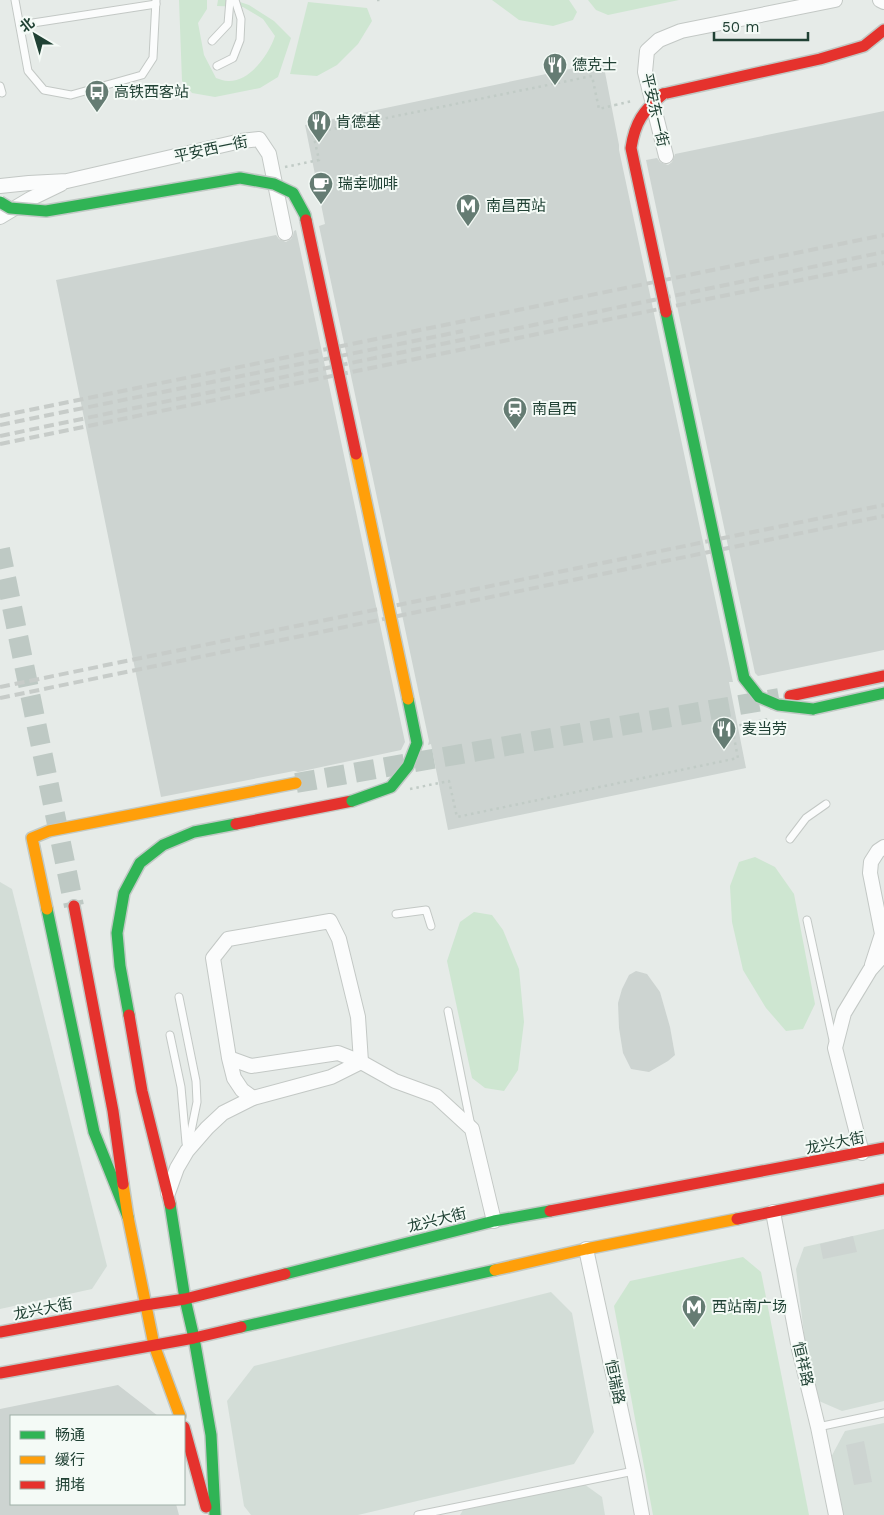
<svg xmlns="http://www.w3.org/2000/svg" width="884" height="1515" font-family="'Work Sans','Noto Sans SC',sans-serif">
	<style>
		.built { fill: #d3ddd7 }
		.green { fill: #cee6d1 }
		.building { fill: #cdd4d1 }
		.lines { fill: none; stroke-linecap: round; stroke-linejoin: round }
		.secondary-tunnel { stroke: #bec9c4; stroke-width: 20; stroke-dasharray: 20 10; stroke-linecap: butt }
		.lane-casing { stroke: #c3c8c5; stroke-width: 9 }
		.street-casing { stroke: #c3c8c5; stroke-width: 16 }
		.fast-casing { stroke: #c1c9c5; stroke-width: 14 }
		.slow-casing { stroke: #c1c9c5; stroke-width: 14 }
		.jam-casing { stroke: #c1c9c5; stroke-width: 14 }
		.path { stroke: #c1cbc6; stroke-width: 2.5; stroke-dasharray: 2.5 4; stroke-linecap: butt }
		.lane { stroke: #fbfcfc; stroke-width: 7 }
		.street { stroke: #fbfcfc; stroke-width: 14 }
		.fast { stroke: #30b455; stroke-width: 11 }
		.slow { stroke: #ff9f0a; stroke-width: 11 }
		.jam { stroke: #e5322d; stroke-width: 11 }
		.rail { stroke: #c7ccc9; stroke-width: 4; stroke-dasharray: 10 5; stroke-linecap: butt }
		.fast-bridge-casing { stroke: #c1c9c5; stroke-width: 14; stroke-linecap: butt }
		.slow-bridge-casing { stroke: #c1c9c5; stroke-width: 14; stroke-linecap: butt }
		.jam-bridge-casing { stroke: #c1c9c5; stroke-width: 14; stroke-linecap: butt }
		.path-bridge { stroke: #c1cbc6; stroke-width: 2.5; stroke-dasharray: 2.5 4; stroke-linecap: butt }
		.fast-bridge { stroke: #30b455; stroke-width: 11 }
		.slow-bridge { stroke: #ff9f0a; stroke-width: 11 }
		.jam-bridge { stroke: #e5322d; stroke-width: 11 }
		.labels { text-anchor: middle; stroke-width: 4; stroke-linejoin: round; paint-order: stroke }
		.poi-label { font-size: 15px; fill: #204134; stroke: #f4faf6; text-anchor: start }
		.street-label { font-size: 15px; fill: #204134; stroke: #f4faf6 }
	</style>
	<rect width="100%" height="100%" fill="#e6ebe8"/>
	<g class="built">
		<path d="M0 882 12 889 107 1266 92 1289 0 1309Z"/>
		<path d="M884 1229V1401L842 1411 812 1398 796 1269 804 1247Z"/>
		<path d="M551 1292 572 1313 594 1432 574 1464 358 1515H251L244 1506 227 1401 254 1366Z"/>
		<path d="M884 1423V1515H840L829 1461 845 1431Z"/>
		<path d="M584 1484 602 1497 605 1515H460L463 1510Z"/>
	</g>
	<g class="green">
		<path d="M179 0H207V9L198 23 204 55 216 78C220 79 224 81 228 81 250 82 269 54 275 36L263 19 243 7 217 6 218 0H234L249 5 274 21 291 38 278 77 260 88 215 97 192 93 182 81Z"/>
		<path d="M492 0H569L577 12 573 20 553 26 519 20Z"/>
		<path d="M588 0H679L608 15 596 10Z"/>
		<path d="M308 2 367 8 372 21 358 44 337 65 317 76 290 74Z"/>
		<path d="M755 857 775 867 794 894 815 1004 803 1029 786 1031 766 1008 743 970 732 922 730 886 739 862Z"/>
		<path d="M474 912 492 915 503 930 519 969 524 1022 518 1070 504 1091 485 1088 472 1078 447 961 460 922Z"/>
		<path d="M743 1257 761 1272 809 1515H653L614 1306 630 1281Z"/>
	</g>
	<g class="building">
		<path d="M603 62 619 145V150L733 682H729L746 768 448 830 431 744 428 745 429 741 319 226 325 224 305 125Z"/>
		<path d="M884 111V650L758 676 755 673 646 160 657 158 660 162 668 165 672 162 675 154Z"/>
		<path d="M296 230 405 742 401 750 298 772 294 771 161 797 56 280 276 235 279 239 286 242 291 239 293 235 294 231Z"/>
		<path d="M636 971 647 974 660 992 670 1027 675 1055 668 1061 649 1072 631 1069 623 1053 619 1028 618 1003 622 989 629 975Z"/>
		<path d="M853 1236 857 1252 823 1259 820 1244Z"/>
		<path d="M118 1385 158 1416H11V1504H176L179 1515H0V1409Z"/>
		<path d="M864 1441 872 1482 854 1485 846 1445Z"/>
	</g>
	<g class="lines">
		<g class="secondary-tunnel">
			<path d="M0 549 74 906"/>
			<path d="M296 783 779 698"/>
		</g>
		<defs>
			<g id="lane">
				<path d="M15 0 28 71 44 90 71 95 142 75 153 58 156 0"/>
				<path d="M20 25 156 4"/>
				<path d="M212 41 228 24 230 0"/>
				<path d="M217 66 233 58 240 40 241 19 235 0"/>
				<path d="M0 86 2 93"/>
				<path d="M790 839 806 818 826 804"/>
				<path d="M396 914 426 910 431 926"/>
				<path d="M807 920 833 1040"/>
				<path d="M179 997 196 1081 197 1102 188 1146"/>
				<path d="M448 1011 471 1126"/>
				<path d="M170 1035 181 1087 186 1143"/>
				<path d="M818 1427 884 1413"/>
				<path d="M418 1515 634 1471"/>
			</g>
			<g id="street">
				<path d="M880 0 884 2"/>
				<path d="M666 156 645 72 647 51 659 40 681 31 835 0"/>
				<path d="M0 186 29 183 67 181 241 141 259 139 269 154 285 233"/>
				<path d="M0 217 30 199 61 184"/>
				<path d="M872 965 882 934 870 873 871 862 878 851 884 847"/>
				<path d="M229 1058 251 1066 338 1053 361 1062 358 1017 339 939 330 921 228 939 213 958 229 1058 234 1078 242 1090 253 1098"/>
				<path d="M862 1153 835 1048 844 1013 870 970 884 954"/>
				<path d="M168 1193 177 1168 187 1151 207 1128 223 1113 253 1098 331 1077 361 1062 395 1081 436 1096 472 1129 494 1221"/>
				<path d="M773 1212 799 1349 818 1427 836 1515"/>
				<path d="M586 1249 634 1471 642 1515"/>
			</g>
			<g id="fast">
				<path d="M813 709 884 693"/>
				<path d="M47 909 94 1132 128 1217"/>
				<path d="M129 1015 120 966 117 933 124 893 140 863 163 845 194 832 236 824"/>
				<path d="M170 1204 185 1299 194 1338 211 1435 215 1515"/>
				<path d="M285 1274 494 1221 550 1211"/>
				<path d="M241 1327 495 1270"/>
			</g>
			<g id="slow">
				<path d="M47 909 32 838 49 831 296 783"/>
				<path d="M123 1184 128 1217 154 1345 180 1416"/>
				<path d="M495 1270 586 1249 737 1219"/>
			</g>
			<g id="jam">
				<path d="M663 94 820 59 864 46 884 30"/>
				<path d="M790 696 884 676"/>
				<path d="M236 824 352 801"/>
				<path d="M74 906 113 1111 123 1184"/>
				<path d="M129 1015 142 1091 170 1204"/>
				<path d="M550 1211 884 1148"/>
				<path d="M737 1219 884 1189"/>
				<path d="M0 1332 145 1305 185 1299 285 1274"/>
				<path d="M0 1373 194 1338 241 1327"/>
				<path d="M184 1427 206 1507"/>
			</g>
		</defs>
		<use href="#lane" class="lane-casing"/>
		<use href="#street" class="street-casing"/>
		<use href="#fast" class="fast-casing"/>
		<use href="#slow" class="slow-casing"/>
		<use href="#jam" class="jam-casing"/>
		<g class="path">
			<path d="M377 0H380"/>
			<path d="M285 167 319 160 313 133 592 76 599 109 615 105"/>
			<path d="M410 789 449 781 457 817 738 758 732 727 768 719"/>
		</g>
		<use href="#lane" class="lane"/>
		<use href="#street" class="street"/>
		<use href="#fast" class="fast"/>
		<use href="#slow" class="slow"/>
		<use href="#jam" class="jam"/>
		<g class="rail">
			<path d="M0 416 884 235"/>
			<path d="M0 425 463 331"/>
			<path d="M0 436 884 252"/>
			<path d="M0 444 884 263"/>
			<path d="M0 687 884 505"/>
			<path d="M0 698 884 516"/>
		</g>
		<defs>
			<g id="fast-bridge">
				<path d="M0 202 10 208 46 211 240 178 274 184 293 193 305 215 306 220"/>
				<path d="M666 312 744 678 759 697 778 705 813 709"/>
				<path d="M352 801 391 787 408 766 417 743 408 699"/>
			</g>
			<path id="slow-bridge" d="M356 454 408 699"/>
			<g id="jam-bridge">
				<path d="M663 94C643 111 635 122 631 148L666 312"/>
				<path d="M306 220 356 454"/>
			</g>
		</defs>
		<use href="#fast-bridge" class="fast-bridge-casing"/>
		<use href="#slow-bridge" class="slow-bridge-casing"/>
		<use href="#jam-bridge" class="jam-bridge-casing"/>
		<path class="path-bridge" d="M615 105 632 101"/>
		<use href="#fast-bridge" class="fast-bridge"/>
		<use href="#slow-bridge" class="slow-bridge"/>
		<use href="#jam-bridge" class="jam-bridge"/>
	</g>
	<defs>
		<symbol id="restaurant-pin" viewBox="-11 -11 22 30"><path d="M0 17L-7.5 6A9.5 9.5 0 1 1 7.5 6Z" fill="#657c73" stroke="#f4faf6"/><path d="M-5-6h1v4h1v-4h1v4h1v-4h1v5L-1.5 .5V6h-2V.5L-5-1ZM5-6V6H3V1.5H1.5Q1.5-4 5-6Z" fill="#fff"/></symbol>
		<symbol id="bus-pin" viewBox="-11 -11 22 30"><path d="M0 17L-7.5 6A9.5 9.5 0 1 1 7.5 6Z" fill="#657c73" stroke="#f4faf6"/><path d="M-5-6H5V4H4V6H2V4H-2V6H-4V4H-5ZM-3.5-4V0h7V-4ZM-3.5 1.2v1.5H-2V1.2ZM2 1.2v1.5H3.5V1.2Z" fill="#fff"/></symbol>
		<symbol id="cafe-pin" viewBox="-11 -11 22 30"><path d="M0 17L-7.5 6A9.5 9.5 0 1 1 7.5 6Z" fill="#657c73" stroke="#f4faf6"/><path d="M-5.5-4.5H6V0H3Q3 3.5 0 3.5H-2.5Q-5.5 3.5-5.5 0ZM3-3.2v2h1.7v-2ZM-6 4.5H4V6H-6Z" fill="#fff"/></symbol>
		<symbol id="metro-pin" viewBox="-11 -11 22 30"><path d="M0 17L-7.5 6A9.5 9.5 0 1 1 7.5 6Z" fill="#657c73" stroke="#f4faf6"/><path d="M-5.5 5V-5H-3L0 0L3-5H5.5V5H3V-.5L0 4L-3-.5V5Z" fill="#fff"/></symbol>
		<symbol id="station-pin" viewBox="-11 -11 22 30"><path d="M0 17L-7.5 6A9.5 9.5 0 1 1 7.5 6Z" fill="#657c73" stroke="#f4faf6"/><path d="M-3-6H3Q5-6 5-4V2Q5 4 3 4L4.5 6H3L1.5 4h-3L-3 6H-4.5L-3 4Q-5 4-5 2V-4Q-5-6-3-6ZM-3.5-4v3h7v-3ZM-3.5 1v1.5H-2V1ZM2 1v1.5H3.5V1Z" fill="#fff"/></symbol>
	</defs>
	<g fill-rule="evenodd">
		<use href="#restaurant-pin" x="541" y="51" width="28" height="38"/>
		<use href="#bus-pin" x="83" y="78" width="28" height="38"/>
		<use href="#restaurant-pin" x="305" y="108" width="28" height="38"/>
		<use href="#cafe-pin" x="307" y="170" width="28" height="38"/>
		<use href="#metro-pin" x="454" y="192" width="28" height="38"/>
		<use href="#station-pin" x="501" y="395" width="28" height="38"/>
		<use href="#restaurant-pin" x="710" y="715" width="28" height="38"/>
		<use href="#metro-pin" x="680" y="1293" width="28" height="38"/>
	</g>
	<g class="labels">
		<g class="poi-label">
			<text x="572" y="70">德克士</text>
			<text x="114" y="97">高铁西客站</text>
			<text x="336" y="127">肯德基</text>
			<text x="338" y="189">瑞幸咖啡</text>
			<text x="486" y="211">南昌西站</text>
			<text x="532" y="414">南昌西</text>
			<text x="742" y="734">麦当劳</text>
			<text x="712" y="1312">西站南广场</text>
		</g>
		<g class="street-label">
			<text transform="translate(655 110) rotate(77)" y="5">平安东一街</text>
			<text transform="translate(211 149) rotate(-12)" y="5">平安西一街</text>
			<text transform="translate(835 1143) rotate(-11)" y="5">龙兴大街</text>
			<text transform="translate(437 1220) rotate(-14)" y="5">龙兴大街</text>
			<text transform="translate(43 1309) rotate(-11)" y="5">龙兴大街</text>
			<text transform="translate(803 1364) rotate(77)" y="5">恒祥路</text>
			<text transform="translate(615 1382) rotate(78)" y="5">恒瑞路</text>
		</g>
	</g>
	<rect x="10" y="1415" width="175" height="90" fill="#f4faf6" stroke="#9fb0a8"/>
	<rect x="20" y="1431" width="25" height="8" fill="#30b455" stroke="#9fb0a8"/>
	<text x="55" y="1440" font-size="15" fill="#204134">畅通</text>
	<rect x="20" y="1456" width="25" height="8" fill="#ff9f0a" stroke="#9fb0a8"/>
	<text x="55" y="1465" font-size="15" fill="#204134">缓行</text>
	<rect x="20" y="1481" width="25" height="8" fill="#e5322d" stroke="#9fb0a8"/>
	<text x="55" y="1490" font-size="15" fill="#204134">拥堵</text>
	<g transform="translate(35 35) rotate(322)" stroke="#f4faf6" stroke-width="4" paint-order="stroke">
	<path d="M0-4L9 19L0 12L-9 19Z" fill="#204134"/>
	<text y="-8" font-size="14" font-weight="bold" text-anchor="middle" fill="#204134">北</text>
	</g>
	<path d="M714 32v8h94v-8" fill="none" stroke="#204134" stroke-width="2.5"/>
	<text x="722" y="32" font-size="15" fill="#204134" stroke="#f4faf6" stroke-width="4" paint-order="stroke">50 m</text>
</svg>
